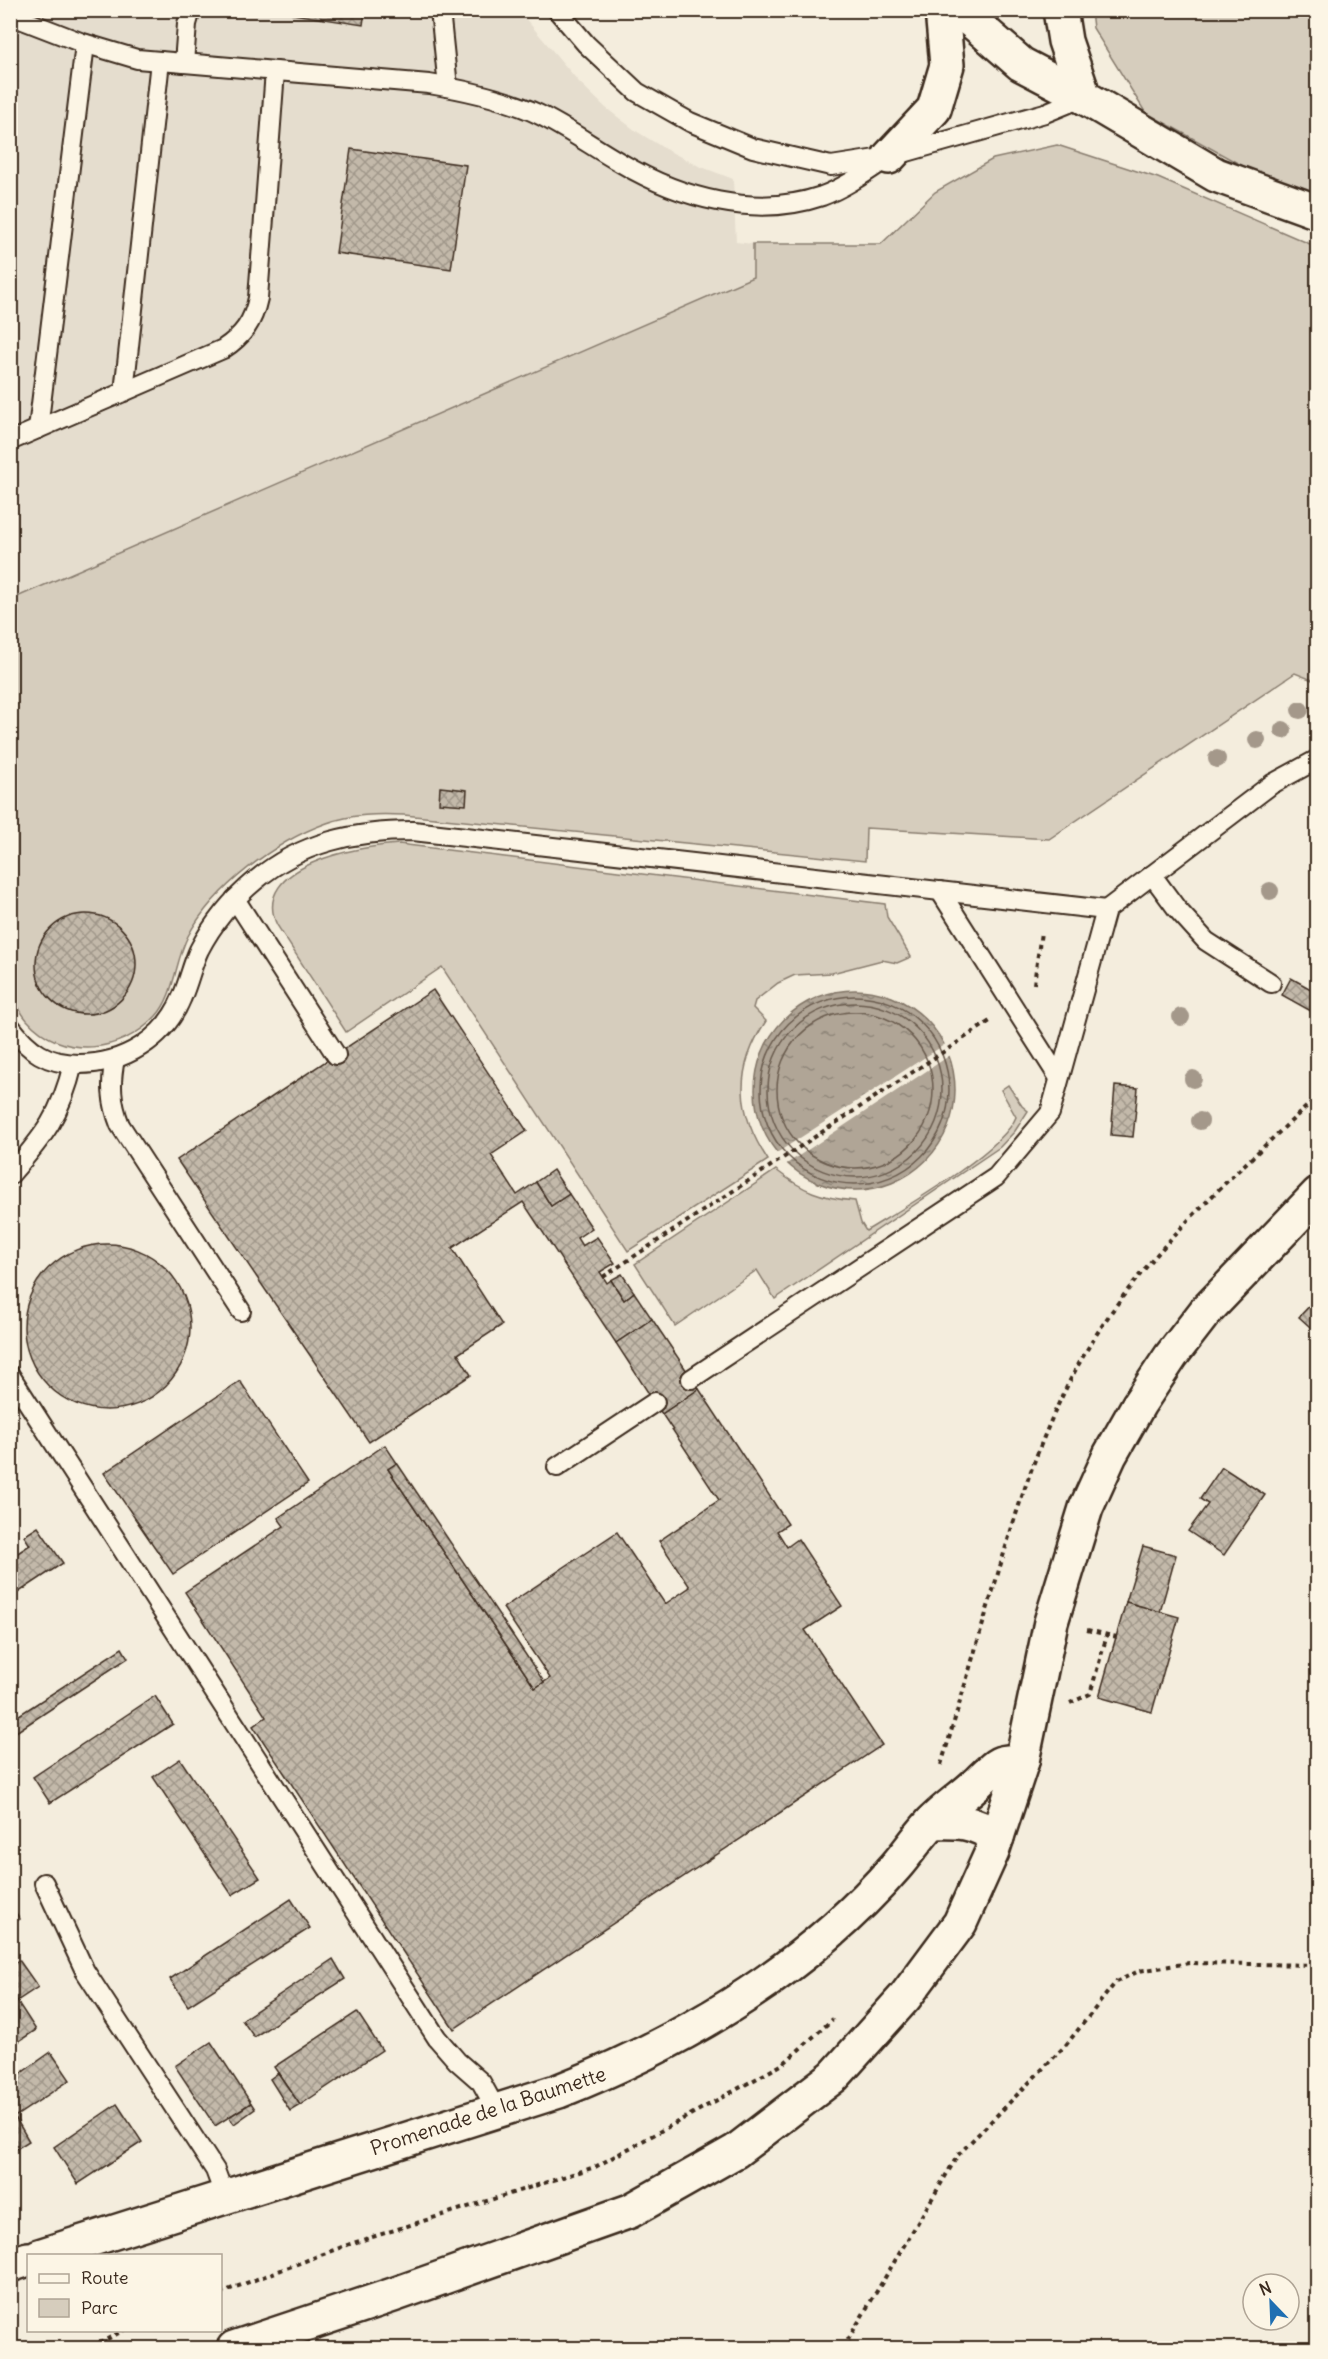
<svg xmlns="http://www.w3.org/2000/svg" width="1328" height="2359" font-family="Delius,sans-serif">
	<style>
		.built { fill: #e5ddce }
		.green { fill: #d6cdbd; stroke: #887c6e; stroke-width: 1.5; fill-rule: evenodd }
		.water { fill: url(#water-ripples); stroke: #817466; stroke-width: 1.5 }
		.pier { fill: #f4eddd }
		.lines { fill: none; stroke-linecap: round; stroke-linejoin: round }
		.shore { stroke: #6a5b4e; stroke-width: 1.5 }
		.building { fill: url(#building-cross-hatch); stroke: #3b2a1e; stroke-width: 1.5 }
		.lane-casing { stroke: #3b2a1e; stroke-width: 22 }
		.street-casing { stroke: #3b2a1e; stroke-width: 38 }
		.secondary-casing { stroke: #3b2a1e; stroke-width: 38 }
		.highway-casing { stroke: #3b2a1e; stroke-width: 38 }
		.path { stroke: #3b2a1e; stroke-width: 4; stroke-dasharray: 4.5 4.5; stroke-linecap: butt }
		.lane { stroke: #fcf5e5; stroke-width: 18 }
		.street { stroke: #fcf5e5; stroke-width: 33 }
		.secondary { stroke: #fcf5e5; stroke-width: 33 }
		.highway { stroke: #fcf5e5; stroke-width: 33 }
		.tree { fill: #a4988a }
		.labels { text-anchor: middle; stroke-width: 5; stroke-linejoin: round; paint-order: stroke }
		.street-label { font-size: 20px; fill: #3b2a1e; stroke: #fcf5e5 }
	</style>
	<defs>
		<pattern id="water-ripples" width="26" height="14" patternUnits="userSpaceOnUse" patternTransform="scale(1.5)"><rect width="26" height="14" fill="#b0a596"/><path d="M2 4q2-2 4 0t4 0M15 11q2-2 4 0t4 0" fill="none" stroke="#90877a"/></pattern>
		<pattern id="building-cross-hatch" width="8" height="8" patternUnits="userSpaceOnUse" patternTransform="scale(1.5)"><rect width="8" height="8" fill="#c3b9aa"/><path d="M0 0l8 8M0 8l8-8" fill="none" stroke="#a0978a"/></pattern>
	</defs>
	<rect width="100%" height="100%" fill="#f4eddd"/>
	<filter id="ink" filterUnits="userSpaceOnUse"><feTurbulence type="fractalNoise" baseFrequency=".0167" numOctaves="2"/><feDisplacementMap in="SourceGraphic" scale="12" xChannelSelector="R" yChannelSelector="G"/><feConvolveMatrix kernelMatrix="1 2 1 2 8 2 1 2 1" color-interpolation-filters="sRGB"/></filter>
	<g filter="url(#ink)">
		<path class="built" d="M11 11H519L579 82 606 108 636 131 667 150 699 166 733 179 736 242 753 244V277L11 601Z"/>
		<g class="green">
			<path d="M1091 11H1317V195L1270 181 1145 112 1093 28Z"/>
			<path d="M1057 145 1158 178 1317 247V682L1295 673 1049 839 866 828 865 861 404 815C378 814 352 814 327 823 276 841 214 887 188 936 175 961 175 995 156 1016 122 1053 62 1060 27 1020 20 1012 16 1002 11 993L10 600 753 277V244H881L935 192 993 159ZM83 925C139 928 139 999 90 1003 77 1004 65 1000 57 990 33 963 53 932 83 925Z"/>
			<path d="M399 844 885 904 887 917 911 957 897 963 882 960 832 973 795 975 778 983 755 1001 753 1008 766 1021C734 1069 736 1112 768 1160L628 1251 442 967 346 1032 277 925C249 865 360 846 399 844Z"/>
			<path d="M1008 1085 1022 1106 1028 1111 1015 1131 1000 1147 775 1299 757 1270 675 1326 635 1264 776 1170C803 1191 821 1198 855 1201L861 1223 866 1231C900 1210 1003 1151 1016 1117L1001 1090Z"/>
		</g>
		<circle class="water" cx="855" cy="1090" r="100"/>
		<path class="pier" d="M947 1043 952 1054 785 1165 775 1154Z"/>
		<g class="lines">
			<g class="shore">
				<circle cx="855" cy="1090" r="94"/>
				<circle cx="855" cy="1090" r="87"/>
				<circle cx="855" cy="1090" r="78"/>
			</g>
		</g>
		<g class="building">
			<path d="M293 10H365L363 25 292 14Z"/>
			<path d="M351 149 466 165 451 269 336 253Z"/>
			<path d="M440 787 467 790 466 805 439 803Z"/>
			<circle cx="86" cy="964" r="50"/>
			<path d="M1291 978 1318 993V1015L1282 995Z"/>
			<path d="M433 990 527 1131 491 1155 517 1195 536 1182 551 1206 569 1194 592 1228 577 1238 582 1246 597 1237 615 1263 600 1272 607 1283 611 1280 624 1300 634 1292 652 1319 616 1343 523 1202 452 1248 502 1325 458 1354 471 1375 369 1442 177 1160Z"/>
			<path d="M1115 1086 1138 1088 1133 1137 1111 1135Z"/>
			<path d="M553 1170 569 1194 551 1206 536 1182Z"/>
			<circle cx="107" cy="1327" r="83"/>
			<path d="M622 1274 634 1292 624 1300 611 1280Z"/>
			<path d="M1318 1297V1334L1299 1317Z"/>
			<path d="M652 1319 699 1389 662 1414 616 1343Z"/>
			<path d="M240 1381 308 1483 173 1574 104 1473Z"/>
			<path d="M699 1389 788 1524 777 1531 787 1547 798 1539 842 1606 805 1630 882 1745 454 2029 253 1726 266 1717 185 1592 284 1526 278 1518 385 1445 397 1463 388 1469 535 1688 550 1678 503 1608 617 1532 665 1604 690 1587 659 1541 719 1500 662 1414Z"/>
			<path d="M397 1463 544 1682 535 1688 388 1469Z"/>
			<path d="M1222 1467 1265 1495 1224 1555 1188 1531 1208 1504 1200 1499Z"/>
			<path d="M38 1527 63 1563 10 1598V1558L30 1545 24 1536Z"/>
			<path d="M1143 1546 1176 1555 1160 1612 1126 1602Z"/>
			<path d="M1126 1602 1179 1617 1152 1712 1099 1697Z"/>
			<path d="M122 1648 128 1658 10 1736V1721Z"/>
			<path d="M155 1696 173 1724 50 1803 33 1777Z"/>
			<path d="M180 1759 260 1878 232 1895 153 1777Z"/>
			<path d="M291 1899 310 1928 188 2006 170 1979Z"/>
			<path d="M10 1904 20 1919 10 1925Z"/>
			<path d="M333 1959 345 1979 254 2037 242 2020Z"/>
			<path d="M19 1960 38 1987 17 2001 36 2030 10 2047V1966Z"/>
			<path d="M357 2012 382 2050 300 2105 274 2067Z"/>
			<path d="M211 2042 251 2103 215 2126 175 2066Z"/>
			<path d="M51 2052 70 2080 10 2120V2081Z"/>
			<path d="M278 2073 300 2105 290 2111 270 2079Z"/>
			<path d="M251 2103 255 2109 234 2124 229 2117Z"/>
			<path d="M117 2104 142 2142 78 2184 54 2147Z"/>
			<path d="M15 2117 29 2141 10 2153V2120Z"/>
		</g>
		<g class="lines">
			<defs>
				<g id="lane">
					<path d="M440 10 448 87"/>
					<path d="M557 10 586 44 637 92 690 122 753 148 831 166 889 157 1045 113 1084 97"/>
					<path d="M10 15 80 42 137 59 429 84C466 90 504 98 538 114 567 128 593 147 621 163 680 198 755 219 822 196 846 187 868 171 889 157"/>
					<path d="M184 63 187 24 191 10"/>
					<path d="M124 392 160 61"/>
					<path d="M38 429 85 44"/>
					<path d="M10 441 223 349C243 336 253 322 258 298L275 71"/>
					<path d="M1152 875 1177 909 1206 941 1271 983"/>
					<path d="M940 891 1059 1078"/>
					<path d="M235 899 336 1055"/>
					<path d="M10 1026C29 1051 47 1064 79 1064 124 1064 165 1039 182 997 189 981 192 965 199 950 213 923 233 899 256 880 301 842 356 831 413 831L1106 910"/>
					<path d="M115 1059C110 1083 111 1102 120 1125L241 1311"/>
					<path d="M10 1175C44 1136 61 1115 73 1064"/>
					<path d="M10 1375 437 2038 457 2061 481 2082 497 2111"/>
					<path d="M691 1379 996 1177 1050 1113 1106 910 1272 784 1318 759"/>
					<path d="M557 1467 655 1402"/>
					<path d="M44 1883 85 1971 215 2170 225 2197"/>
				</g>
				<g id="street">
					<path d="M932 1822C960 1821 972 1821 997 1837"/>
					<path d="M39 2256 559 2091C685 2041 806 1970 896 1866 908 1852 918 1837 931 1823 944 1809 961 1798 975 1785 982 1779 991 1768 999 1764 1005 1761 1015 1762 1022 1761"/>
					<path d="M10 2265 28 2259"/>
					<path d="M234 2348 393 2295 630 2211 736 2151 834 2076 905 1997 960 1923 992 1852 1022 1761 1051 1622 1086 1508 1110 1455 1139 1404 1171 1356 1205 1312 1318 1194"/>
				</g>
				<path id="secondary" d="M1084 97 1216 175 1318 212"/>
				<g id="highway">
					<path d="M959 10 1021 64 1084 97"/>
					<path d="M1060 10 1065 41 1084 97"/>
					<path d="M889 157 934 109 947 65 942 10"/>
				</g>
			</defs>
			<use href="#lane" class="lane-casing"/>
			<use href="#street" class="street-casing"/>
			<use href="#secondary" class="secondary-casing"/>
			<use href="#highway" class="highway-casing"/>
			<g class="path">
				<path d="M1034 984 1041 932"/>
				<path d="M603 1277 990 1021"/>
				<path d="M1087 1630 1117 1637"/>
				<path d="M1070 1703 1090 1694 1107 1635"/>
				<path d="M941 1765C959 1706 976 1646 994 1587 1020 1498 1046 1414 1096 1335 1154 1244 1239 1170 1318 1096"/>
				<path d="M220 2293 350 2244 595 2167 783 2064 833 2019"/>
				<path d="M91 2348 124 2330"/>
				<path d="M843 2348 958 2155 1066 2045 1116 1982 1139 1971 1189 1963 1318 1965"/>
			</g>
			<use href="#lane" class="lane"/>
			<use href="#street" class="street"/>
			<use href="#secondary" class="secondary"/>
			<use href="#highway" class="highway"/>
		</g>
		<g class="tree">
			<circle cx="1300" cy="710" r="9"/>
			<circle cx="1283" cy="730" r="9"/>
			<circle cx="1257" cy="740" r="9"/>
			<circle cx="1217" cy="759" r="9"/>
			<circle cx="1270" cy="891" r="9"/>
			<circle cx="1181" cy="1017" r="9"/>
			<circle cx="1193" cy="1079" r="9"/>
			<circle cx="1200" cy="1121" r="9"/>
		</g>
	</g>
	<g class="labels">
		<g class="street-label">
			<text transform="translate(488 2111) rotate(-18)" y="7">Promenade de la Baumette</text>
		</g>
	</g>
	<rect width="1328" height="2359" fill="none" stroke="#fcf5e5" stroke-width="36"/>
	<rect x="18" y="18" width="1292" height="2323" fill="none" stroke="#3b2a1e" stroke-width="2" filter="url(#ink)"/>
	<rect x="27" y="2254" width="195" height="78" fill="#fcf5e5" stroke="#afa495" stroke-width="1.5"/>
	<rect x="39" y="2274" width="30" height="9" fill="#fcf5e5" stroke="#afa495" stroke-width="1.5"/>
	<text x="81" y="2284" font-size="18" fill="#3b2a1e">Route</text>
	<rect x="39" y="2299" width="30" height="18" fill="#d6cdbd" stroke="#afa495" stroke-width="1.5"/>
	<text x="81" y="2314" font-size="18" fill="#3b2a1e">Parc</text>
	<g transform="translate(1271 2302) rotate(337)"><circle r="28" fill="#fcf5e5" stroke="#afa495" stroke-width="1.5"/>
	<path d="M0-4.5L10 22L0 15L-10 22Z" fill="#1f6fb2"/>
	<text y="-9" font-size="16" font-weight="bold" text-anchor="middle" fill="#3b2a1e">N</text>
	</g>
</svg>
